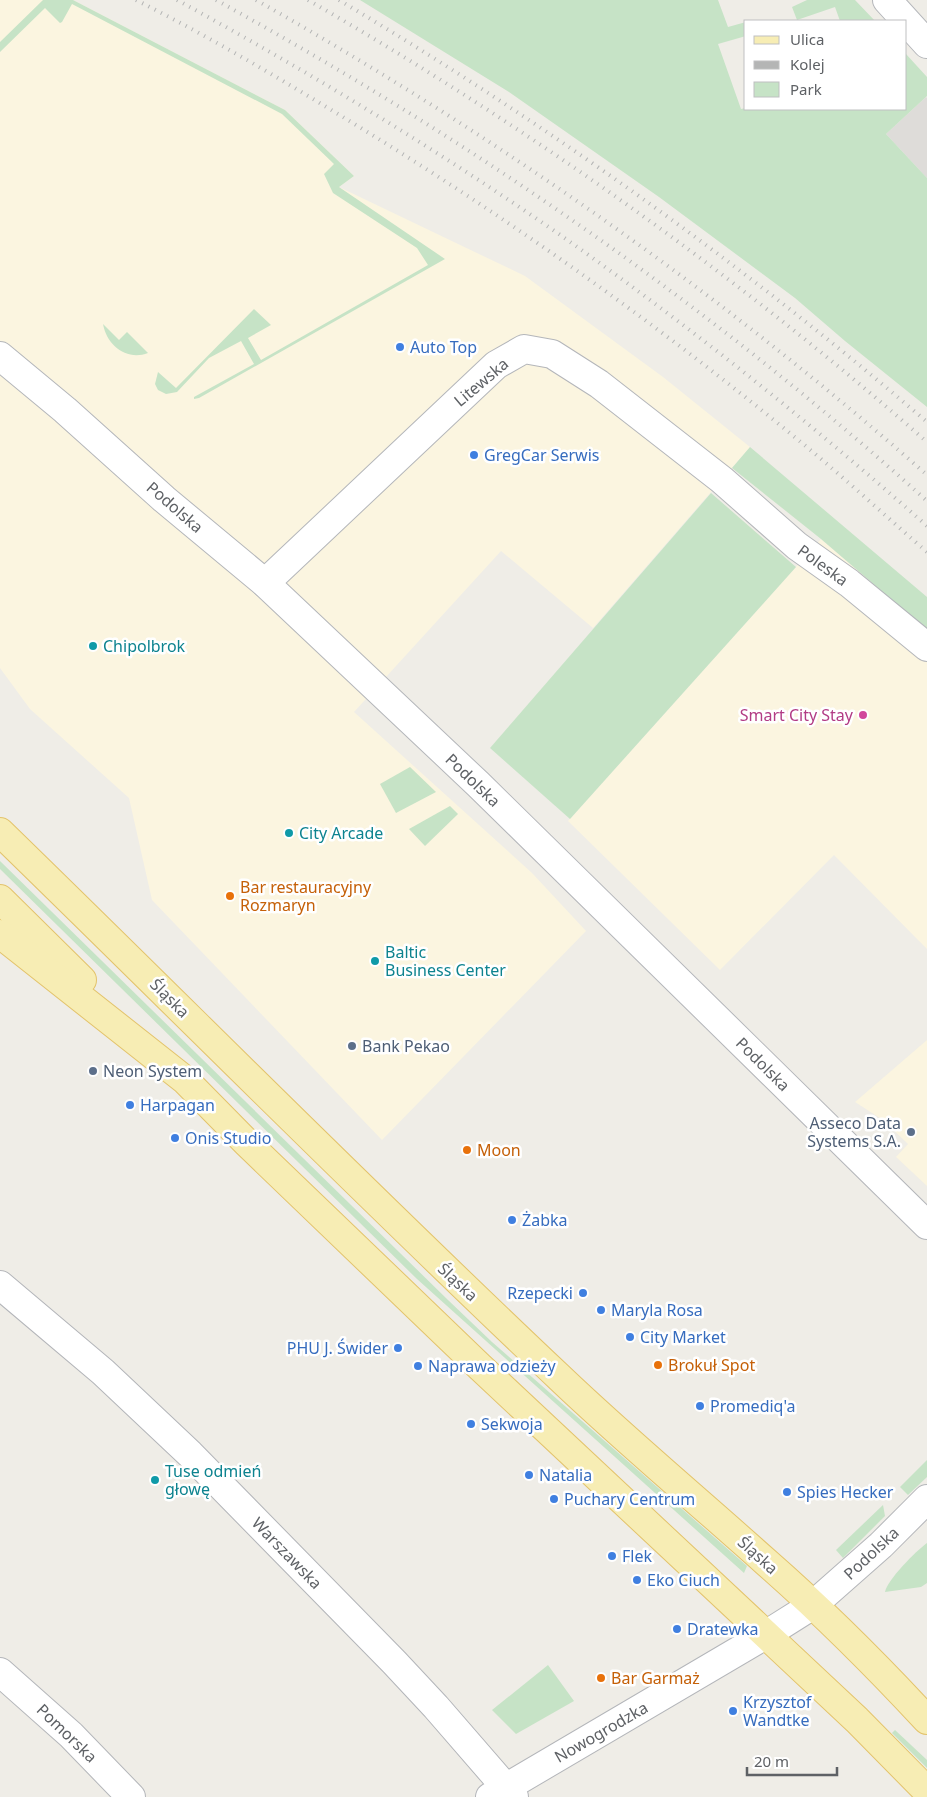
<svg xmlns="http://www.w3.org/2000/svg" width="927" height="1797" font-family="'Noto Sans',sans-serif">
	<style>
		.commercial { fill: #fbf5e0 }
		.industrial { fill: #dedcd9 }
		.green { fill: #c6e3c6 }
		.lines { fill: none; stroke-linecap: round; stroke-linejoin: round }
		.street-casing { stroke: #b4b6ba; stroke-width: 30 }
		.secondary-casing { stroke: #b3b5b9; stroke-width: 30 }
		.primary-casing { stroke: #e3c36b; stroke-width: 30 }
		.street { stroke: #fff; stroke-width: 28 }
		.secondary { stroke: #fff; stroke-width: 28 }
		.primary { stroke: #f7edb4; stroke-width: 28 }
		.rail { stroke: #b4b5b5; stroke-width: 4; stroke-dasharray: 1 6; stroke-linecap: butt }
		.shop-dot { fill: #3f7fe0; stroke: #fff; stroke-width: 2 }
		.culture-dot { fill: #0f9aa8; stroke: #fff; stroke-width: 2 }
		.hotel-dot { fill: #d1479c; stroke: #fff; stroke-width: 2 }
		.food-dot { fill: #e8710a; stroke: #fff; stroke-width: 2 }
		.service-dot { fill: #5c6f8a; stroke: #fff; stroke-width: 2 }
		.labels { text-anchor: middle; stroke-width: 5; stroke-linejoin: round; paint-order: stroke }
		.shop-label { font-size: 16px; fill: #366cbe; stroke: #fff; text-anchor: start }
		.street-label { font-size: 16px; fill: #5e6165; stroke: #fff }
		.culture-label { font-size: 16px; fill: #0d838f; stroke: #fff; text-anchor: start }
		.hotel-label { font-size: 16px; fill: #b23c85; stroke: #fff; text-anchor: end }
		.food-label { font-size: 16px; fill: #c56008; stroke: #fff; text-anchor: start }
		.service-label { font-size: 16px; fill: #4e5e75; stroke: #fff; text-anchor: start }
	</style>
	<rect width="100%" height="100%" fill="#efede7"/>
	<g class="commercial">
		<path d="M0 0H73L285 110 354 176 339 187 525 276 663 377 750 447 593 628 501 551 354 712 532 873 586 931 382 1140 152 900 129 798 30 709 0 668Z"/>
		<path d="M821 539 927 630V949L834 855 720 970 568 821Z"/>
		<path d="M927 1040V1186L896 1157 908 1144 883 1120 855 1102Z"/>
	</g>
	<path class="industrial" d="M926 97 927 98V178L886 134Z"/>
	<g class="green">
		<path d="M43 0H73L285 110 354 176 339 187 445 259 199 398 194 399V397L254 364 241 341 209 358 177 392 166 394 158 390 155 384 158 372 176 388 254 309 271 325 248 338 261 360 428 265 417 248 333 193 324 174 334 164 282 114 72 4 62 22 60 23 45 8 0 52V42Z"/>
		<path d="M360 0H718L728 27 746 22V36L718 44 741 109 746 108 906 109V54L927 77V96L886 134 927 178V407L845 341 795 298 659 197 509 92Z"/>
		<path d="M807 0H855L875 21H840L835 7 797 20 792 7Z"/>
		<path d="M103 324 119 340 127 332 148 353C127 361 107 346 103 324Z"/>
		<path d="M750 447 927 597V630L821 539 732 468Z"/>
		<path d="M711 493 796 567 570 819 490 748Z"/>
		<path d="M410 767 436 792 396 813 380 784Z"/>
		<path d="M450 806 458 814 425 846 409 829Z"/>
		<path d="M0 861 448 1300 492 1342 747 1566 744 1573 417 1279 0 869Z"/>
		<path d="M927 1460V1477L908 1495 900 1487Z"/>
		<path d="M883 1505 885 1516 843 1558 836 1550Z"/>
		<path d="M927 1543V1583L921 1587 885 1592C887 1580 916 1551 927 1543Z"/>
		<path d="M548 1665 574 1701 516 1734 492 1710Z"/>
		<path d="M895 1730 927 1760V1768L892 1733Z"/>
	</g>
	<g class="lines">
		<defs>
			<g id="street">
				<path d="M887 0 927 44"/>
				<path d="M0 356 65 410 164 499 265 583 478 784 927 1225"/>
				<path d="M265 583 496 365 524 349 552 354 599 384 722 480 797 546 849 583 927 647"/>
				<path d="M0 1672 71 1735 131 1797"/>
				<path d="M490 1797 767 1634 813 1605 881 1545 927 1499"/>
			</g>
			<path id="secondary" d="M0 1285 103 1372 190 1454 394 1662 436 1707 514 1797"/>
			<g id="primary">
				<path d="M0 832C187 1014 370 1199 559 1377 626 1441 697 1500 766 1562 823 1612 876 1665 927 1720"/>
				<path d="M0 899 82 980"/>
				<path d="M0 934 185 1080 247 1143 479 1366 857 1720 927 1791"/>
			</g>
		</defs>
		<use href="#street" class="street-casing"/>
		<use href="#secondary" class="secondary-casing"/>
		<use href="#primary" class="primary-casing"/>
		<use href="#street" class="street"/>
		<use href="#secondary" class="secondary"/>
		<use href="#primary" class="primary"/>
		<g class="rail">
			<path d="M136 0C200 32 262 68 323 105 495 208 659 324 814 453 852 485 889 519 927 552"/>
			<path d="M177 0C311 73 441 152 566 239 692 328 812 424 927 526"/>
			<path d="M216 0C471 140 711 306 927 501"/>
			<path d="M256 0C495 135 721 293 927 475"/>
			<path d="M308 0C527 126 737 275 927 442"/>
			<path d="M339 0C547 124 743 264 927 422"/>
		</g>
	</g>
	<g class="shop-dot">
		<circle cx="400" cy="347" r="5"/>
		<circle cx="474" cy="455" r="5"/>
		<circle cx="130" cy="1105" r="5"/>
		<circle cx="175" cy="1138" r="5"/>
		<circle cx="512" cy="1220" r="5"/>
		<circle cx="583" cy="1293" r="5"/>
		<circle cx="601" cy="1310" r="5"/>
		<circle cx="630" cy="1337" r="5"/>
		<circle cx="398" cy="1348" r="5"/>
		<circle cx="418" cy="1366" r="5"/>
		<circle cx="700" cy="1406" r="5"/>
		<circle cx="471" cy="1424" r="5"/>
		<circle cx="529" cy="1475" r="5"/>
		<circle cx="787" cy="1492" r="5"/>
		<circle cx="554" cy="1499" r="5"/>
		<circle cx="612" cy="1556" r="5"/>
		<circle cx="637" cy="1580" r="5"/>
		<circle cx="677" cy="1629" r="5"/>
		<circle cx="733" cy="1711" r="5"/>
	</g>
	<g class="culture-dot">
		<circle cx="93" cy="646" r="5"/>
		<circle cx="289" cy="833" r="5"/>
		<circle cx="375" cy="961" r="5"/>
		<circle cx="155" cy="1480" r="5"/>
	</g>
	<circle class="hotel-dot" cx="863" cy="715" r="5"/>
	<g class="food-dot">
		<circle cx="230" cy="896" r="5"/>
		<circle cx="467" cy="1150" r="5"/>
		<circle cx="658" cy="1365" r="5"/>
		<circle cx="601" cy="1678" r="5"/>
	</g>
	<g class="service-dot">
		<circle cx="352" cy="1046" r="5"/>
		<circle cx="93" cy="1071" r="5"/>
		<circle cx="911" cy="1132" r="5"/>
	</g>
	<g class="labels">
		<g class="shop-label">
			<text x="410" y="353">Auto Top</text>
			<text x="484" y="461">GregCar Serwis</text>
			<text x="140" y="1111">Harpagan</text>
			<text x="185" y="1144">Onis Studio</text>
			<text x="522" y="1226">Żabka</text>
			<text x="573" y="1299" text-anchor="end">Rzepecki</text>
			<text x="611" y="1316">Maryla Rosa</text>
			<text x="640" y="1343">City Market</text>
			<text x="388" y="1354" text-anchor="end">PHU J. Świder</text>
			<text x="428" y="1372">Naprawa odzieży</text>
			<text x="710" y="1412">Promediq'a</text>
			<text x="481" y="1430">Sekwoja</text>
			<text x="539" y="1481">Natalia</text>
			<text x="797" y="1498">Spies Hecker</text>
			<text x="564" y="1505">Puchary Centrum</text>
			<text x="622" y="1562">Flek</text>
			<text x="647" y="1586">Eko Ciuch</text>
			<text x="687" y="1635">Dratewka</text>
			<text x="743" y="1708">Krzysztof<tspan x="743" dy="18">Wandtke</tspan></text>
		</g>
		<g class="street-label">
			<text transform="translate(481 382) rotate(-40)" y="6">Litewska</text>
			<text transform="translate(175 507) rotate(41)" y="6">Podolska</text>
			<text transform="translate(823 565) rotate(36)" y="6">Poleska</text>
			<text transform="translate(473 780) rotate(44)" y="6">Podolska</text>
			<text transform="translate(170 998) rotate(45)" y="6">Śląska</text>
			<text transform="translate(763 1064) rotate(45)" y="6">Podolska</text>
			<text transform="translate(458 1282) rotate(43)" y="6">Śląska</text>
			<text transform="translate(287 1553) rotate(46)" y="6">Warszawska</text>
			<text transform="translate(871 1553) rotate(-43)" y="6">Podolska</text>
			<text transform="translate(758 1555) rotate(42)" y="6">Śląska</text>
			<text transform="translate(601 1732) rotate(-30)" y="6">Nowogrodzka</text>
			<text transform="translate(67 1733) rotate(44)" y="6">Pomorska</text>
		</g>
		<g class="culture-label">
			<text x="103" y="652">Chipolbrok</text>
			<text x="299" y="839">City Arcade</text>
			<text x="385" y="958">Baltic<tspan x="385" dy="18">Business Center</tspan></text>
			<text x="165" y="1477">Tuse odmień<tspan x="165" dy="18">głowę</tspan></text>
		</g>
		<g class="hotel-label">
			<text x="853" y="721">Smart City Stay</text>
		</g>
		<g class="food-label">
			<text x="240" y="893">Bar restauracyjny<tspan x="240" dy="18">Rozmaryn</tspan></text>
			<text x="477" y="1156">Moon</text>
			<text x="668" y="1371">Brokuł Spot</text>
			<text x="611" y="1684">Bar Garmaż</text>
		</g>
		<g class="service-label">
			<text x="362" y="1052">Bank Pekao</text>
			<text x="103" y="1077">Neon System</text>
			<text x="901" y="1129" text-anchor="end">Asseco Data<tspan x="901" dy="18">Systems S.A.</tspan></text>
		</g>
	</g>
	<rect x="744" y="20" width="162" height="90" fill="#ffffff" stroke="#bfc0c1"/>
	<rect x="754" y="36" width="25" height="8" fill="#f7edb4" stroke="#bfc0c1"/>
	<text x="790" y="45" font-size="15" fill="#5e6165">Ulica</text>
	<rect x="754" y="61" width="25" height="8" fill="#b4b5b5" stroke="#bfc0c1"/>
	<text x="790" y="70" font-size="15" fill="#5e6165">Kolej</text>
	<rect x="754" y="82" width="25" height="15" fill="#c6e3c6" stroke="#bfc0c1"/>
	<text x="790" y="95" font-size="15" fill="#5e6165">Park</text>
	<path d="M747 1767v8h90v-8" fill="none" stroke="#5e6165" stroke-width="2.5"/>
	<text x="754" y="1767" font-size="15" fill="#5e6165" stroke="#ffffff" stroke-width="4" paint-order="stroke">20 m</text>
</svg>
